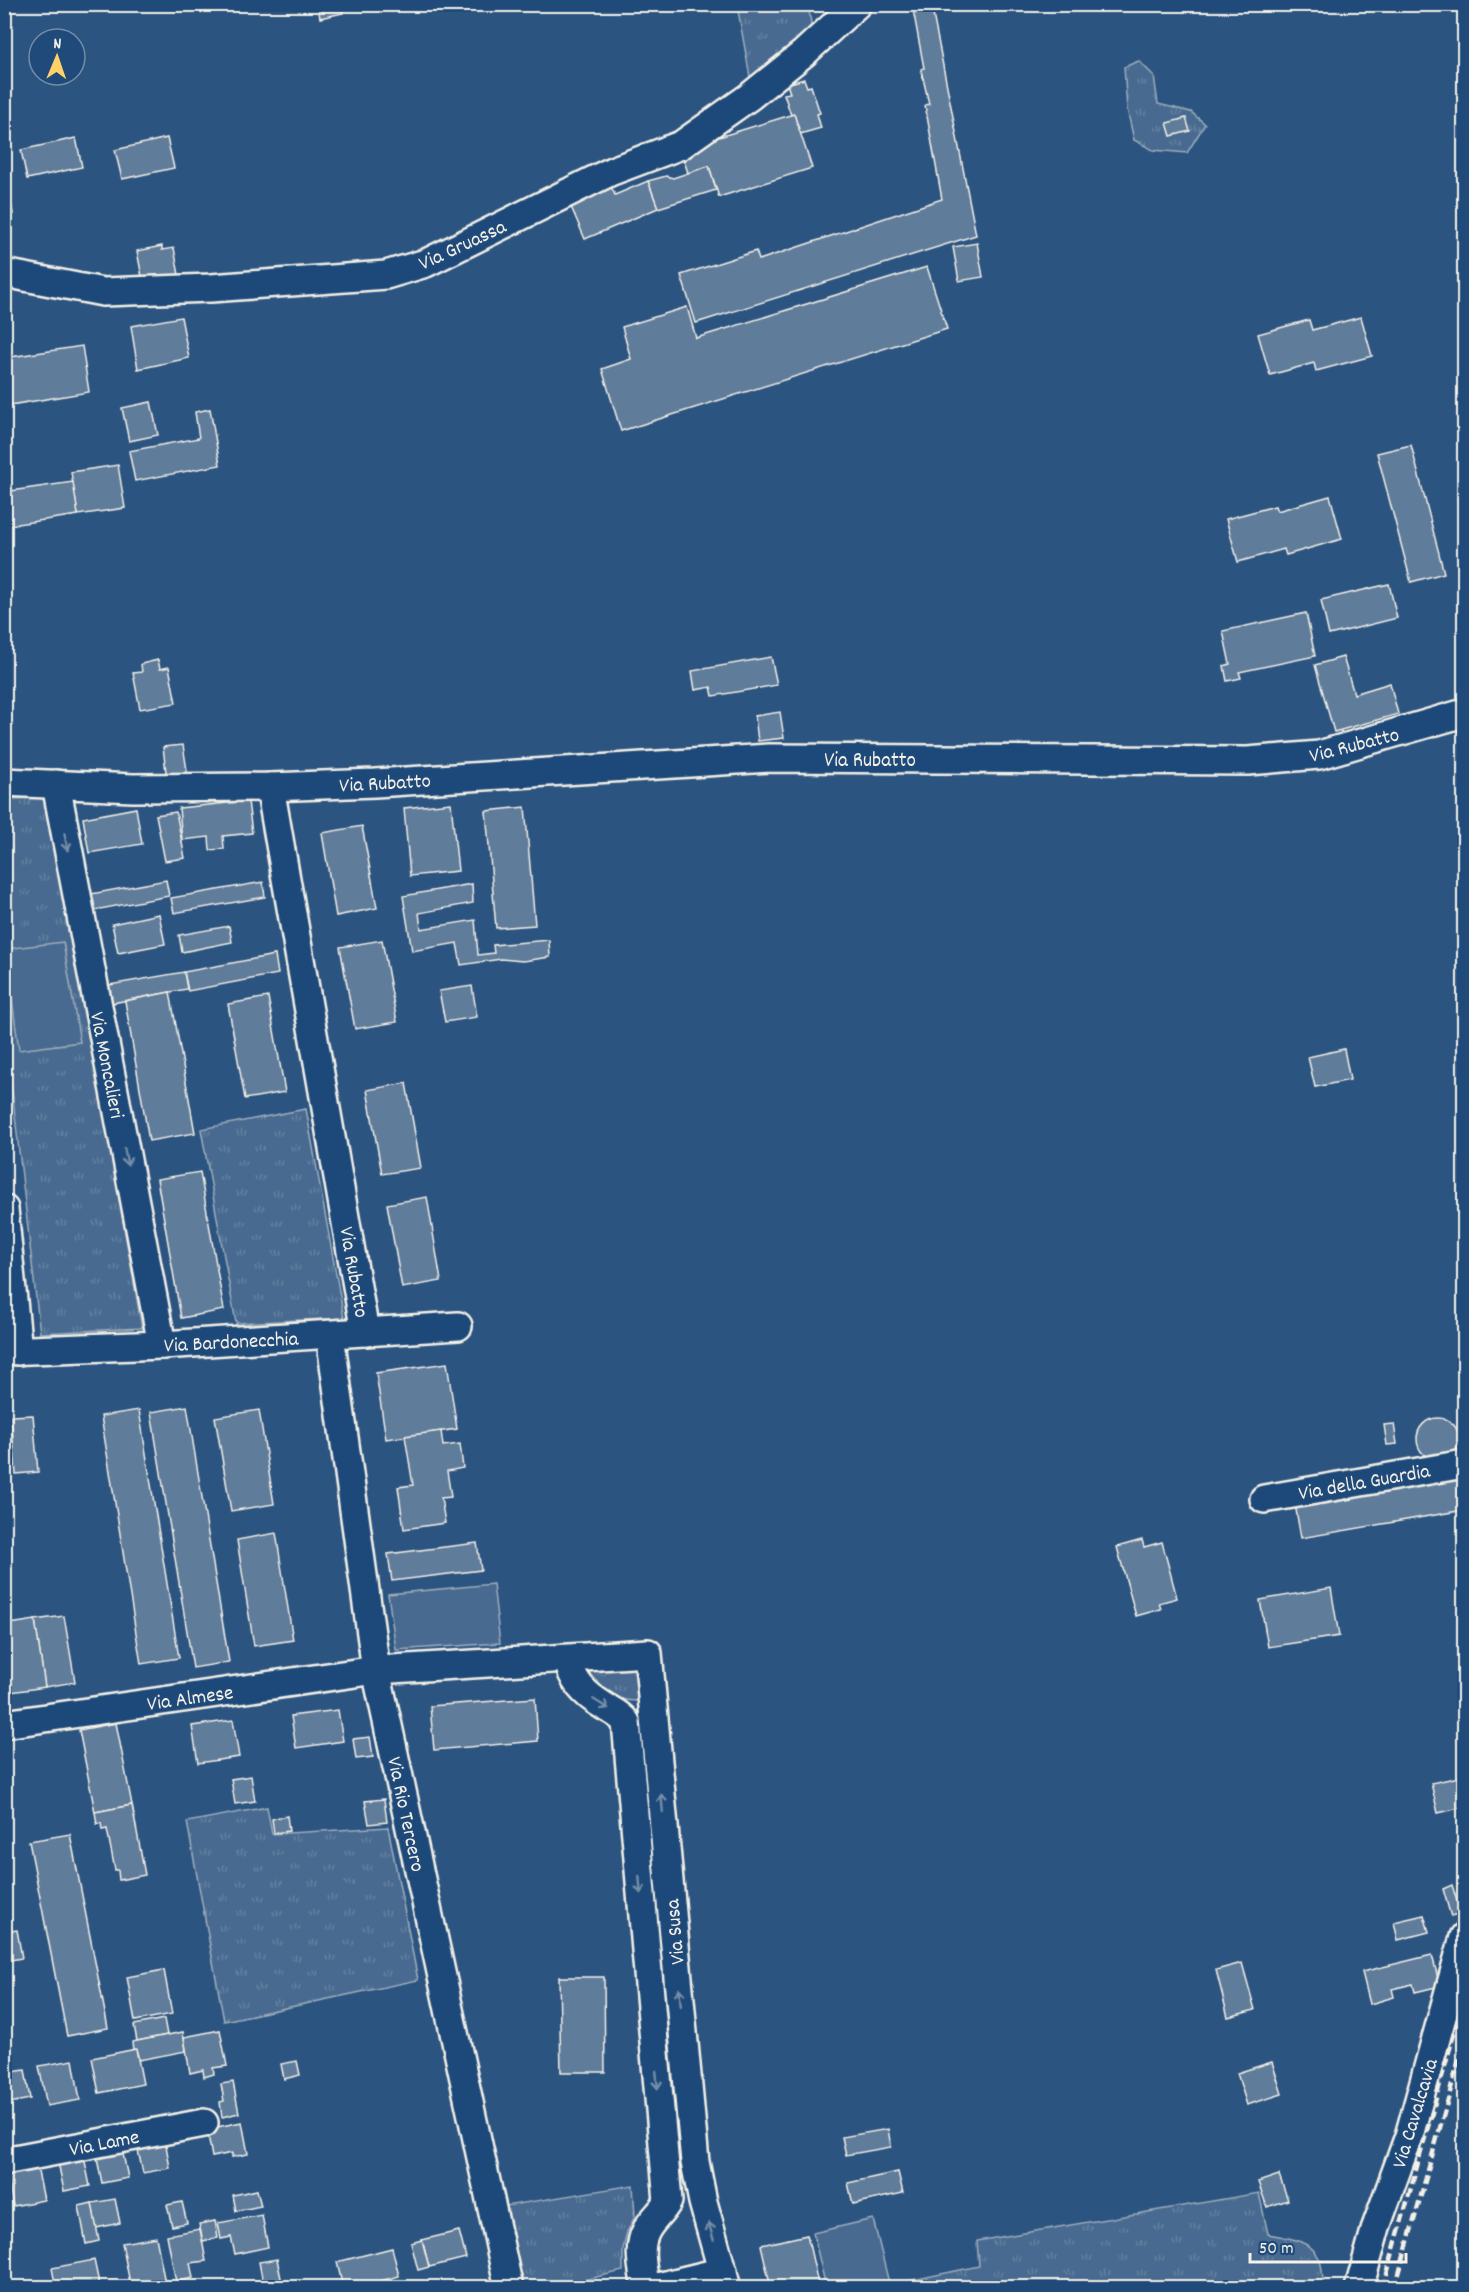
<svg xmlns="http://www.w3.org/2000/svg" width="1469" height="2292" font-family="Dekko,sans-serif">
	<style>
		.grass { fill: url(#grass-tufts); stroke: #9eaebc; stroke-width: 1.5 }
		.pitch { fill: #496b90; stroke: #9eaebc; stroke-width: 1.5 }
		.building { fill: #5e7b9a; stroke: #f4f1e8; stroke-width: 1.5 }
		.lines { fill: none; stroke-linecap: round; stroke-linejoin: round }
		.minor-casing { stroke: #f4f1e8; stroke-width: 32 }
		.minor { stroke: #1f4a7a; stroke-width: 27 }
		.rail { stroke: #f4f1e8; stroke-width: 4.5; stroke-dasharray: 9 4.5; stroke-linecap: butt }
		.oneway { stroke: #748da6 }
		.labels { text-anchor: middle; stroke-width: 5; stroke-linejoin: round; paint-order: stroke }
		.street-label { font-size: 21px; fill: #f4f1e8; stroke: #1f4a7a }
	</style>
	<defs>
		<pattern id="grass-tufts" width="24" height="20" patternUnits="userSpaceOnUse" patternTransform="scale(1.5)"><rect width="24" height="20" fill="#496b90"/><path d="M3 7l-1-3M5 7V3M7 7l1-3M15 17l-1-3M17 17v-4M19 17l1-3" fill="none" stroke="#6481a0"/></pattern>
	</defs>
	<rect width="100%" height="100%" fill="#2c5481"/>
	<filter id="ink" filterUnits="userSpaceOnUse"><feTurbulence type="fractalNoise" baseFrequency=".0167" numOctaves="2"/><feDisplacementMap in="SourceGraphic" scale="12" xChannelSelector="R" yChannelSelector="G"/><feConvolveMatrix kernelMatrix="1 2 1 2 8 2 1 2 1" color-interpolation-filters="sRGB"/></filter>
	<g filter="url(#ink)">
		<g class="grass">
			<path d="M737 5H808L813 35 752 88Z"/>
			<path d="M1139 61 1154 76 1158 104 1191 112 1205 124 1187 153 1153 150 1134 140 1127 109 1124 67Z"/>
			<path d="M51 798 70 924 142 1328 40 1333 5 1029 4 799Z"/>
			<path d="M306 1109 344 1318 236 1323 201 1129Z"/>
			<path d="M634 1663 638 1701C612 1701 596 1691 585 1667Z"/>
			<path d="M267 1807 272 1834 388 1827 418 1980 224 2021 187 1822Z"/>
			<path d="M633 2185 635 2216 627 2232 623 2249V2271L553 2287 522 2286 505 2206Z"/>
			<path d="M1259 2193 1268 2234C1285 2237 1311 2240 1319 2258 1323 2266 1322 2279 1324 2287L890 2288 889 2285 979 2266 977 2241Z"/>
		</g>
		<g class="pitch">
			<path d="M63 942 80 1042 19 1050 5 949Z"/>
			<path d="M493 1584 500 1643 396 1650 388 1594Z"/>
			<path d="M873 2219 890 2287H826L813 2233Z"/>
		</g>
		<g class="building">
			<path d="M341 4 343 13 320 18 318 5Z"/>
			<path d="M912 4H931L976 235 696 323 681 275 756 251 759 260 942 199 925 105 929 104 921 69 924 68Z"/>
			<path d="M804 79 807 87 811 86 820 113 817 114 821 128 800 134 794 114 791 115 784 94 790 93 787 84Z"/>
			<path d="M794 114 812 168 719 197 709 166 688 173 683 157 703 142Z"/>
			<path d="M1186 118 1190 131 1171 136 1167 123Z"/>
			<path d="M76 138 82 167 27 179 21 150Z"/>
			<path d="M167 138 174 168 122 179 115 150Z"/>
			<path d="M4 161 13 214 4 215Z"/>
			<path d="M709 166 716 190 658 208 648 181 666 176 673 178Z"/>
			<path d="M648 181 658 208 585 239 568 200 609 182 615 195Z"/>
			<path d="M977 243 983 277 959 281 953 247Z"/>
			<path d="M162 246V250L174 248 179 275 143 282 137 251Z"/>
			<path d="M927 267 947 329 621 431 602 369 631 359 622 327 687 307 696 338Z"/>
			<path d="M181 317 189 358 138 369 131 326Z"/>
			<path d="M1361 317 1372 356 1316 371 1314 363 1270 375 1258 334 1309 320 1312 330Z"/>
			<path d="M82 346 89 392 4 406V358Z"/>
			<path d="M151 402 158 435 129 441 122 408Z"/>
			<path d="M210 409 220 465 135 481 129 451 199 438 195 412Z"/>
			<path d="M1411 445 1444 573 1411 582 1377 453Z"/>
			<path d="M118 465 125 508 78 515 71 472Z"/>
			<path d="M73 482 78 515 4 526V492Z"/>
			<path d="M1330 496 1342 539 1286 555 1284 549 1238 562 1226 519 1275 506 1277 511Z"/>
			<path d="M1389 584 1397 618 1329 635 1321 600Z"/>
			<path d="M1306 613 1315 656 1239 672 1241 678 1227 681 1224 666 1230 664 1223 631Z"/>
			<path d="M771 657 777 685 713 696 711 687 695 690 692 671Z"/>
			<path d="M1343 657 1354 694 1390 683 1398 714 1334 732 1315 665Z"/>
			<path d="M158 660 160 669 169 667 176 703 140 709 133 673 142 672 141 664Z"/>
			<path d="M780 712 784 738 758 741 755 716Z"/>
			<path d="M183 745 188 777 167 780 163 747Z"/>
			<path d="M248 801 252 833 223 836 224 849 210 850 209 837 182 840 179 808Z"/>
			<path d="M451 803 458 871 410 876 404 808Z"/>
			<path d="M525 807 535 925 496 928 486 811Z"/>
			<path d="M136 808 142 844 89 853 83 818Z"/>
			<path d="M176 812 185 858 165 861 156 815Z"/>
			<path d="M362 826 377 908 336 916 322 833Z"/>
			<path d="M166 880 169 896 95 910 91 894Z"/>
			<path d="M263 882 265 897 174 913 171 898Z"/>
			<path d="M472 884 473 903 419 913 421 929 475 920 478 955 494 953 493 945 549 940 550 957 523 961 501 959 461 965 457 943 412 951 403 896Z"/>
			<path d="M159 914 165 944 118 953 112 924Z"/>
			<path d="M229 926 232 942 182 952 179 935Z"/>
			<path d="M382 940 397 1022 355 1029 340 947Z"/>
			<path d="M275 955 278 974 188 991 184 972Z"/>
			<path d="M184 972 187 989 112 1003 109 985Z"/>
			<path d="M472 986 477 1017 445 1022 439 991Z"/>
			<path d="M170 992 195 1133 149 1141 125 1001Z"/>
			<path d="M268 997 285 1092 245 1099 228 1004Z"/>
			<path d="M1344 1049 1350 1080 1315 1087 1308 1057Z"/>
			<path d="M406 1083 421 1168 382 1174 367 1090Z"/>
			<path d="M200 1172 224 1310 181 1318 157 1179Z"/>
			<path d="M427 1197 441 1281 402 1288 387 1204Z"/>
			<path d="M447 1363 457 1429 386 1439 376 1373Z"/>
			<path d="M187 1406 229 1662 193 1668 151 1412Z"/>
			<path d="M139 1410 179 1658 141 1664 101 1416Z"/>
			<path d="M259 1410 274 1504 231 1511 215 1417Z"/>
			<path d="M33 1415 38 1472 16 1474 11 1416Z"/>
			<circle cx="1438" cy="1439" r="21"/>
			<path d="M1394 1424 1397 1444 1387 1445 1384 1425Z"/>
			<path d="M441 1431 443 1446 460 1444 463 1468 447 1471 451 1497 441 1498 445 1523 404 1529 398 1487 413 1485 405 1436Z"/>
			<path d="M1464 1474V1510L1301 1538 1295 1504Z"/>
			<path d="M276 1533 293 1640 254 1646 237 1540Z"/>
			<path d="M1142 1540 1144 1547 1162 1542 1177 1598 1159 1603 1161 1609 1136 1616 1117 1547Z"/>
			<path d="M477 1543 481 1570 392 1581 388 1554Z"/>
			<path d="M1331 1588 1339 1636 1268 1647 1260 1600Z"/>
			<path d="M64 1616 75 1682 45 1687 35 1620Z"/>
			<path d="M35 1620 45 1687 4 1693V1625Z"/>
			<path d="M535 1698 538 1741 434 1750 430 1706Z"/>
			<path d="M338 1710 343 1741 296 1748 291 1716Z"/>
			<path d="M233 1720 239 1757 198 1763 192 1726Z"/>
			<path d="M116 1723 132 1805 95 1812 79 1730Z"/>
			<path d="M370 1737 373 1757 356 1759 353 1739Z"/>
			<path d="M251 1776 255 1801 235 1804 231 1779Z"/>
			<path d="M1464 1776V1807L1438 1813 1431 1783Z"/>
			<path d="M384 1799 387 1822 369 1824 365 1801Z"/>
			<path d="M132 1805 145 1875 119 1880 118 1870H115L107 1829 102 1830 101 1823 97 1824 95 1812Z"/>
			<path d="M287 1816 289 1831 274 1833 272 1819Z"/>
			<path d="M70 1834 108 2028 67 2036 29 1841Z"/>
			<path d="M1452 1885 1461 1914 1451 1917 1443 1889Z"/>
			<path d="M1424 1915 1429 1932 1398 1940 1394 1922Z"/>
			<path d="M17 1930 22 1958 5 1961 4 1932Z"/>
			<path d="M1432 1955 1440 1986 1415 1992 1413 1984 1392 1989 1394 1997 1370 2004 1362 1972Z"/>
			<path d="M1242 1963 1255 2010 1228 2017 1216 1970Z"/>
			<path d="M164 1970 172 2014 135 2021 127 1977Z"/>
			<path d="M559 1977H604L605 2072H561Z"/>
			<path d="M164 2019 167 2035 137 2041 134 2025Z"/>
			<path d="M220 2030 227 2066 213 2068 214 2074 204 2077 203 2070 190 2073 184 2037Z"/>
			<path d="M183 2032 186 2051 139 2060 136 2049 133 2050 132 2042Z"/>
			<path d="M136 2049 143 2084 99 2093 92 2058Z"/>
			<path d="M73 2060 80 2100 47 2106 39 2066Z"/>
			<path d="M297 2061 300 2075 284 2079 281 2064Z"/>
			<path d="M1272 2062 1282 2094 1247 2105 1237 2073Z"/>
			<path d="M25 2070 30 2099 4 2104V2073Z"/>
			<path d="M233 2082 239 2113 222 2117 220 2102 224 2101 221 2084Z"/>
			<path d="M242 2122 248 2154 232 2157V2153L212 2157 207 2129Z"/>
			<path d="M888 2129 891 2147 846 2155 842 2137Z"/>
			<path d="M165 2140 170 2168 143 2173 137 2146Z"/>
			<path d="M122 2149 128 2178 102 2183 96 2154Z"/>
			<path d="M84 2157 90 2186 64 2191 58 2162Z"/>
			<path d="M37 2167 44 2200 13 2206 7 2173Z"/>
			<path d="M898 2172 903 2193 853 2204 848 2183Z"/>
			<path d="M1279 2175 1288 2200 1267 2207 1258 2182Z"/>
			<path d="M257 2190 261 2206 236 2211 233 2195Z"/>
			<path d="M115 2199 120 2223 96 2228 92 2203Z"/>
			<path d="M182 2202 187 2223 172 2226 167 2205Z"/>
			<path d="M92 2203 99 2241 86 2244 79 2206Z"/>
			<path d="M262 2215 268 2247 235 2254 231 2237 221 2239 218 2223Z"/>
			<path d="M215 2221 218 2238 203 2241 199 2224Z"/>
			<path d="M200 2229 206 2261 190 2263 193 2278 176 2282 167 2235Z"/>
			<path d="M459 2231 466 2258 429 2267 422 2240Z"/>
			<path d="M807 2235 819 2288H771L761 2245Z"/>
			<path d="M156 2237 166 2288H131L122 2243Z"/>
			<path d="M422 2240 429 2267 418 2270 411 2243Z"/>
			<path d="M392 2248 399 2276 354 2288H343L337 2262Z"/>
			<path d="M277 2259 283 2288H264L259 2262Z"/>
			<path d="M94 2260 100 2288H56L52 2268Z"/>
		</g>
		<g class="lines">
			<defs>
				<g id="minor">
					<path d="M4 273 103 292 211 288 386 275 426 263 612 171 681 145 749 97 804 53 857 4"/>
					<path d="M4 782 133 788 270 787 375 783 769 758 1248 761 1319 755 1464 713"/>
					<path d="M56 784 162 1345"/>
					<path d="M270 787 365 1332"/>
					<path d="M4 1209 18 1351"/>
					<path d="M330 1335 376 1670 509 2288"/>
					<path d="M4 1351 162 1345 458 1326"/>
					<path d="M1264 1499 1464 1464"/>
					<path d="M568 1659C572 1681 584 1694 604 1706 612 1711 620 1714 626 1722L668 2201C662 2213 651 2220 646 2231 637 2247 643 2271 646 2288"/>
					<path d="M4 1724 376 1670 648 1653 695 2162 703 2202 727 2288"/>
					<path d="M4 2161 204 2123"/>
					<path d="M653 2288 723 2271"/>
					<path d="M1359 2288 1376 2227 1409 2136 1464 1937"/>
				</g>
			</defs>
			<use href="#minor" class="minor-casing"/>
			<use href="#minor" class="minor"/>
			<g class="rail">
				<path d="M1383 2288 1464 1998"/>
				<path d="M1395 2288 1464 2042"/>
			</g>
		</g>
		<defs><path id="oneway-shaft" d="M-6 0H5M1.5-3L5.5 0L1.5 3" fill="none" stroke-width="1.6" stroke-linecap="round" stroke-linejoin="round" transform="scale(1.5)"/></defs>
		<g class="oneway">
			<use href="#oneway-shaft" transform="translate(66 842) rotate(80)"/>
			<use href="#oneway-shaft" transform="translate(126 1157) rotate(79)"/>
			<use href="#oneway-shaft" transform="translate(601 1704) rotate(32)"/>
			<use href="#oneway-shaft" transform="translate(662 1803) rotate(-95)"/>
			<use href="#oneway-shaft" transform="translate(640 1885) rotate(85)"/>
			<use href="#oneway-shaft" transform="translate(680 1997) rotate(-95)"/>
			<use href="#oneway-shaft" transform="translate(657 2080) rotate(85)"/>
			<use href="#oneway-shaft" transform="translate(711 2231) rotate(-106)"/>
		</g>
	</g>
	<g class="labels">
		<g class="street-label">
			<text transform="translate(462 244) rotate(-25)" y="7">Via Gruassa</text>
			<text transform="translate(1354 744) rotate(-14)" y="7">Via Rubatto</text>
			<text x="870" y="766">Via Rubatto</text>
			<text transform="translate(385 782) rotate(-3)" y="7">Via Rubatto</text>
			<text transform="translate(108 1065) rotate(79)" y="7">Via Moncalieri</text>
			<text transform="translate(355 1272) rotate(80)" y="7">Via Rubatto</text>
			<text transform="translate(231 1341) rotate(-3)" y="7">Via Bardonecchia</text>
			<text transform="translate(1364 1481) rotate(-10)" y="7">Via della Guardia</text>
			<text transform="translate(190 1697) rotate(-8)" y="7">Via Almese</text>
			<text transform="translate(407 1814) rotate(78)" y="7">Via Rio Tercero</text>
			<text transform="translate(674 1932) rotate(-95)" y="7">Via Susa</text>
			<text transform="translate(1414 2113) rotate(-73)" y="7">Via Cavalcavia</text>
			<text transform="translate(104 2142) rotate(-11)" y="7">Via Lame</text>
		</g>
	</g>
	<rect width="1469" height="2292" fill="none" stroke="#1f4a7a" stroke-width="24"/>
	<rect x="12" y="12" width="1445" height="2268" fill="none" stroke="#f4f1e8" stroke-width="2" filter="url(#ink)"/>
	<g transform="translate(57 57) rotate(2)"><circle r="28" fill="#1f4a7a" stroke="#748da6" stroke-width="1.5"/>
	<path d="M0-4.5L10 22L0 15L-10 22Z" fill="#ffd166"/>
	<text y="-9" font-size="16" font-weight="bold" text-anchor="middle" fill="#f4f1e8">N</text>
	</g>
	<path d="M1250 2253v9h156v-9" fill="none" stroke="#f4f1e8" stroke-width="3"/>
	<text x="1259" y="2253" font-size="18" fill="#f4f1e8" stroke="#1f4a7a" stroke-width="4.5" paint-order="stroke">50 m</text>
</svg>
